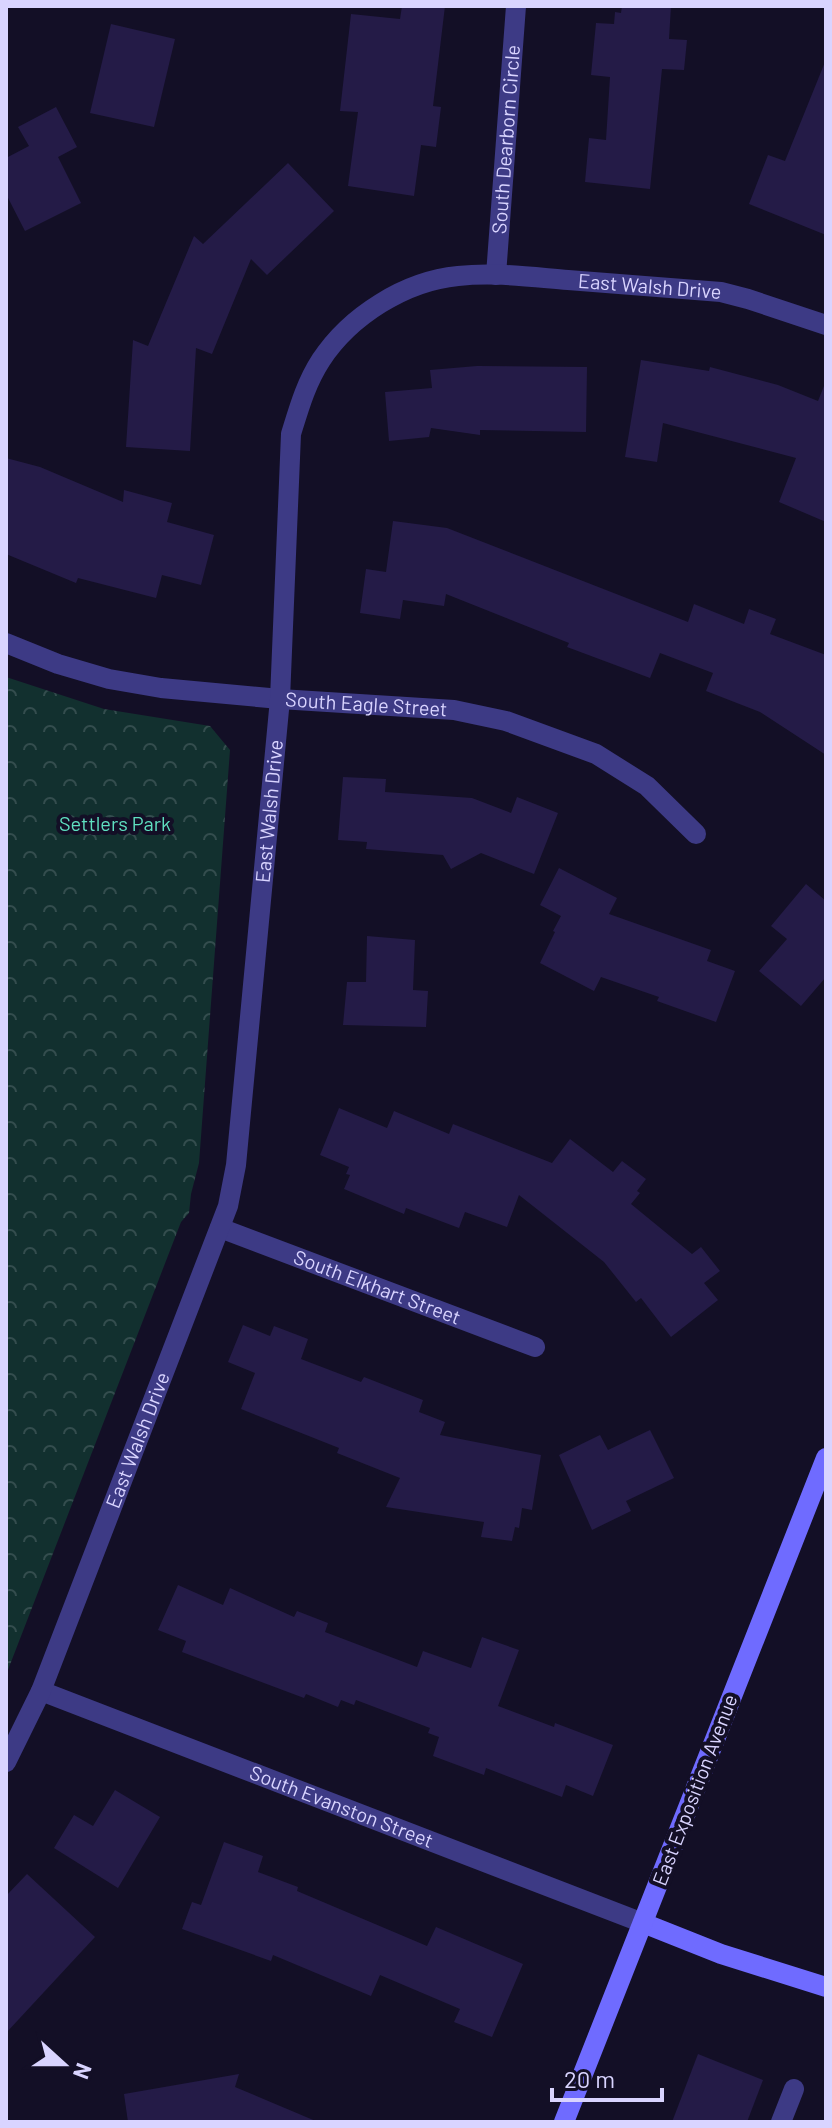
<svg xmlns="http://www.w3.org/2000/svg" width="832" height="2128" font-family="Barlow,sans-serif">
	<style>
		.park { fill: url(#park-crowns) }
		.building { fill: #241b47 }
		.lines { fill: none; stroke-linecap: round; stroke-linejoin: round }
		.lane { stroke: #3d3a85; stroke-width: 20 }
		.street { stroke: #3d3a85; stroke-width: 20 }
		.secondary { stroke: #6f6bff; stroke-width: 20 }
		.labels { text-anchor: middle; stroke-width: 8; stroke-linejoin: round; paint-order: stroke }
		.street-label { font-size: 20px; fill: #d9d4ff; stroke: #130f26 }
		.park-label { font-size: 20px; fill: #5fe0c0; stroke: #130f26 }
	</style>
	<defs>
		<pattern id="park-crowns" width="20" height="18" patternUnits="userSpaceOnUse" patternTransform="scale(2)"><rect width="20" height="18" fill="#12302f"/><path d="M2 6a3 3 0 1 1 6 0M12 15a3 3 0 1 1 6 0" fill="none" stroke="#344d4e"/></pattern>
	</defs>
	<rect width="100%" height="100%" fill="#130f26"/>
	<path class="park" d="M6 677 104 709 210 726 230 750 199 1163 191 1194 189 1213 181 1222 6 1675Z"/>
	<g class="building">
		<path d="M402 6H445L433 106 441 107 436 147 421 145 414 196 348 186 358 112 340 111 351 14 400 19Z"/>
		<path d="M622 6H671L669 39 687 40 684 70 662 69 650 189 585 182 589 138 606 140 610 77 591 75 596 23 614 24 615 12 621 13Z"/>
		<path d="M111 24 175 39 154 127 90 113Z"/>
		<path d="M825 62H826V235L749 204 768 155 785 161Z"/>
		<path d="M56 107 77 147 58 157 81 203 25 231 6 194V158L29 146 18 127Z"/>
		<path d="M288 163 334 211 267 275 251 259 212 354 196 348 190 451 126 447 133 340 148 346 194 236 203 244Z"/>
		<path d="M641 360 709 371 710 367 778 385 818 401 824 386H826V522L779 502 796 458 663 423 657 462 625 457Z"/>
		<path d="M477 366 587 367 586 432 480 430V435L431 428 429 437 389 441 385 392 432 388 430 370Z"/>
		<path d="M6 458 40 467 123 502 124 490 172 503 167 522 214 535 201 585 162 575 156 598 78 578 76 583 6 554Z"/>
		<path d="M393 521 447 528 688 622 694 604 744 624 749 609 776 619 770 634 826 655V755L760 712 706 691 713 673 660 653 650 678 567 647 569 643 446 594 444 606 403 600 400 619 360 613 366 569 386 572Z"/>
		<path d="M343 777 386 779 385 792 472 798 511 813 517 797 558 813 534 874 481 853 451 869 443 855 366 849 367 842 338 840Z"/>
		<path d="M559 868 617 898 609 914 711 950 707 961 735 971 716 1022 657 1001 659 997 601 977 594 991 540 963 555 932 553 931 561 916 540 905Z"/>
		<path d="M806 884 826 901V977L801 1006 759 971 787 939 771 926Z"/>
		<path d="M367 936 415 940 413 990 428 991 426 1027 343 1025 347 982H366Z"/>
		<path d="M339 1108 387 1128 394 1111 449 1134 453 1124 552 1163 570 1139 613 1172 622 1161 646 1179 637 1191 640 1193 631 1204 692 1254 701 1247 720 1271 704 1283 718 1300 671 1337 641 1298 636 1302 604 1262 519 1195 507 1227 465 1212 459 1228 406 1208 404 1214 344 1189 350 1175 346 1174 349 1167 320 1155Z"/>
		<path d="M243 1325 270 1336 274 1326 308 1339 301 1359 361 1382 364 1377 423 1400 419 1412 445 1422 440 1435 541 1455 532 1510 522 1508 519 1528 515 1527 512 1541 481 1537 484 1522 386 1507 400 1478 337 1453 339 1448 241 1409 255 1373 228 1362Z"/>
		<path d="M650 1430 674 1478 626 1501 631 1511 592 1530 559 1455 600 1435 608 1450Z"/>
		<path d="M178 1585 223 1605 230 1588 294 1617 297 1611 328 1623 325 1632 417 1667 423 1651 471 1668 482 1637 519 1650 498 1706 554 1727 555 1723 613 1745 593 1796 566 1785 562 1797 486 1768 484 1775 433 1756 439 1737 428 1733 430 1728 356 1700 354 1705 341 1700 338 1707 306 1694 304 1698 182 1652 186 1641 158 1630Z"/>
		<path d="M115 1790 160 1817 118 1888 54 1848 74 1815 93 1826Z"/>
		<path d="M224 1842 263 1856 258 1872 298 1887 297 1891 427 1946 436 1927 523 1964 492 2037 454 2022 460 2009 380 1975 371 1996 273 1955 271 1961 182 1929 192 1902 201 1905Z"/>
		<path d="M27 1874 95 1937 6 2033V1896Z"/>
		<path d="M698 2054 763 2080 747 2122H672Z"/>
		<path d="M239 2074 235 2087 318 2122H128L124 2094Z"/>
	</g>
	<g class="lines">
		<path class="lane" d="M781 2122 794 2089"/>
		<g class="street">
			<path id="s1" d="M496 275 516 6"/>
			<path id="s2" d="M6 643 58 664 109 679 161 688 280 699 454 710 506 721 596 754 647 786 696 834"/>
			<path id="s3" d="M220 1228 535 1347"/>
			<path id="s4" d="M41 1691 643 1923"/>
			<path id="s5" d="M6 1762 41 1691 228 1206 236 1165 280 699 291 434C299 408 306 383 321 360 350 316 405 281 458 276 494 272 531 277 568 280 619 284 670 288 721 292L748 299 826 325"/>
		</g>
		<g class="secondary">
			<path d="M643 1923 721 1954 826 1987"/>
			<path d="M564 2122 826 1458"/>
		</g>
	</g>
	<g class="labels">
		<g class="street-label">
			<text dy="7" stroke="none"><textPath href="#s1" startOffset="136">South Dearborn Circle</textPath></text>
			<text dy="7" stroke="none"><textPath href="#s5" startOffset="1812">East Walsh Drive</textPath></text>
			<text dy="7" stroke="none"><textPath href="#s2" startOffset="368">South Eagle Street</textPath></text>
			<text dy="7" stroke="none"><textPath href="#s5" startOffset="996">East Walsh Drive</textPath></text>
			<text dy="7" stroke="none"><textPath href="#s3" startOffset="168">South Elkhart Street</textPath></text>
			<text dy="7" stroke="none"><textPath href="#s5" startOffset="348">East Walsh Drive</textPath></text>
			<text transform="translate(695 1790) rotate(-69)" y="7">East Exposition Avenue</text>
			<text dy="7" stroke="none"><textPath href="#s4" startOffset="322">South Evanston Street</textPath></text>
		</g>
		<g class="park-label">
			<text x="115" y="831">Settlers Park</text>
		</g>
	</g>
	<rect width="832" height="2128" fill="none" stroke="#d9d4ff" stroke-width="16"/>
	<g transform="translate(64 2064) rotate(111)" stroke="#130f26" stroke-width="6" paint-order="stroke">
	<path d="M0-6L14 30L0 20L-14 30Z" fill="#d9d4ff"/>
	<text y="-12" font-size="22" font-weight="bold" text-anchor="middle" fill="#d9d4ff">N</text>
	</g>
	<path d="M552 2088v12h110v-12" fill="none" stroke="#d9d4ff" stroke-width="4"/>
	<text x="564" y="2088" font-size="24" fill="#d9d4ff" stroke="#130f26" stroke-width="6" paint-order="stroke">20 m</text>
</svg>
